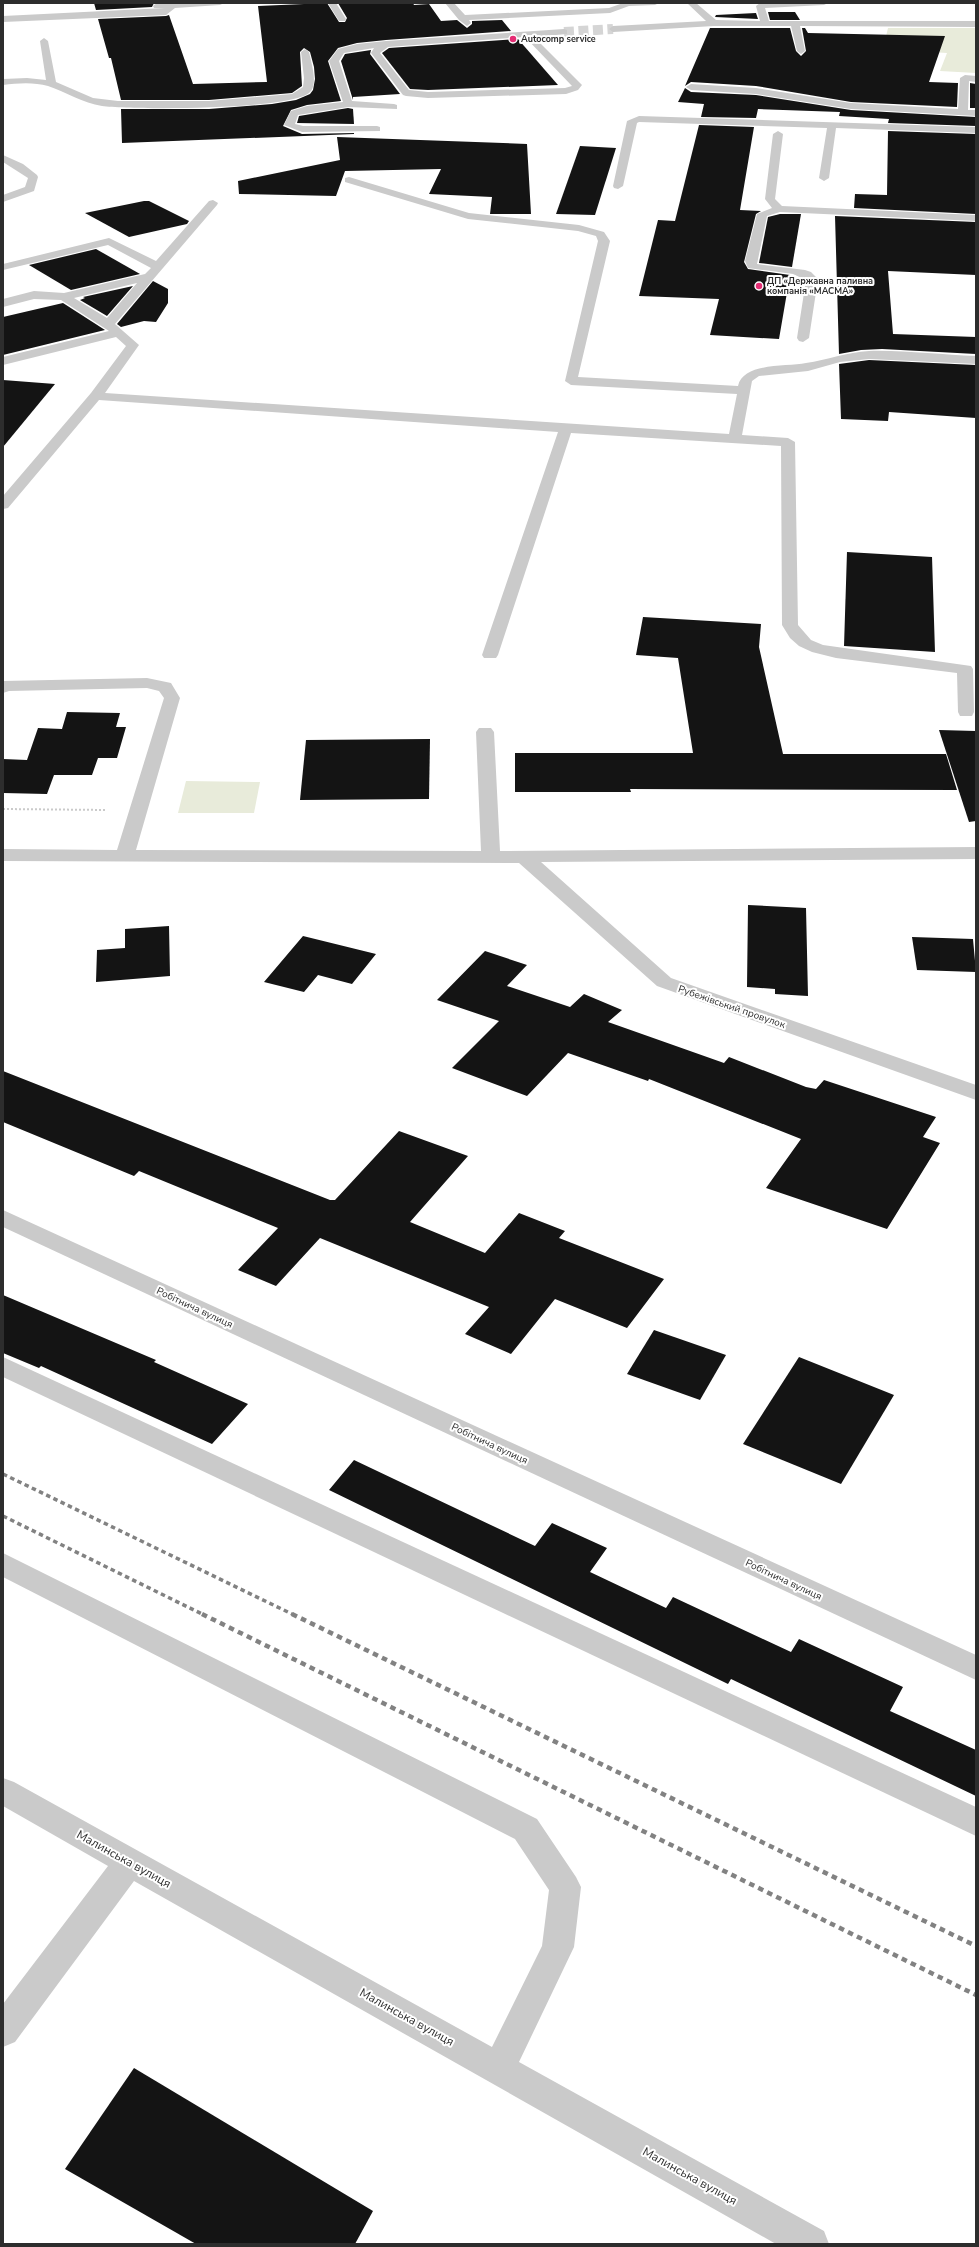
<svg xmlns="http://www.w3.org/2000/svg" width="979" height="2247" font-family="'Nunito Sans',sans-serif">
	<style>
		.green { fill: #e8ebda }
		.building { fill: #141414 }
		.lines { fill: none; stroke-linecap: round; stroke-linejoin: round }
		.minor-tunnel { stroke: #d5d5d5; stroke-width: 10; stroke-dasharray: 10 4.5; stroke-linecap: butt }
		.path { stroke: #cacaca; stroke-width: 2; stroke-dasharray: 2 2; stroke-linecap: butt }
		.minor { fill: #cacaca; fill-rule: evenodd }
		.rail-far1 { stroke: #828282; stroke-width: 3.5; stroke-dasharray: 4.5 3.5; stroke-linecap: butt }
		.rail { stroke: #828282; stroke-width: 4.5; stroke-dasharray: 5.5 4.5; stroke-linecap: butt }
		.poi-dot { fill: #e52d74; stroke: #fff; stroke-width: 1.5 }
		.labels { text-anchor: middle; stroke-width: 4; stroke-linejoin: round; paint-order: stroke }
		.far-poi-label { font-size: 9px; font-weight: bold; fill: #2d2d2d; stroke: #fff; text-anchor: start }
		.street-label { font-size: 10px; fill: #2d2d2d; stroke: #fff }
		.near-street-label { font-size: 12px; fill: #2d2d2d; stroke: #fff }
	</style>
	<rect width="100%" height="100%" fill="#fff"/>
	<g class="green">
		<path d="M888 28H976V73L940 71 947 53 883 49Z"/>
		<path d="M186 781 260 782 254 813H178Z"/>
	</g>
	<g class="building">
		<path d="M94 3H154L152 7 96 10Z"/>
		<path d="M327 3 339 22H345L347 18 338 3H413L414 5 429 4 441 21 457 20 467 28 472 24V21L502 20 511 31 386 40 357 43 338 48 328 61 341 101 307 105 291 110 283 126 302 134 354 133V134L122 143 121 109H209L272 104 296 100 310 94 313 90 315 79 314 67 310 52 304 48 300 52 302 86 292 93 209 100H121L111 58H109L98 19 166 16 169 15 193 84 267 82 258 6Z"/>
		<path d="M768 12H795L800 20H770Z"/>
		<path d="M756 13 758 19 715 17 716 15Z"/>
		<path d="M710 28H790L796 51 801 56 806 51 802 28H805L808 33 945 36 929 82 958 83 957 107 851 102 756 86 691 82 685 86Z"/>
		<path d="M518 39 558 85 428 90 410 89 382 53 389 48Z"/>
		<path d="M371 50 370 54 400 94 353 97V100L341 61 345 54Z"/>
		<path d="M970 83 976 84V108H970Z"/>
		<path d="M685 88 691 92 756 95 851 110 976 117V126L888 123 889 119 839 116 840 112 758 109 756 118 701 117 704 104 678 102Z"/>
		<path d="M348 108 353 109 354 124 297 123 299 116Z"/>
		<path d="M699 125 754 127 740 210 761 211 756 214 744 262 748 269 790 275 779 339 710 335 719 299 639 296 658 220 675 221Z"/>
		<path d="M888 131 976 134V214L854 208 855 194 887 195Z"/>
		<path d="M337 137 527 144 531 214H490L492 197 429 194 441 169 345 171 336 196 239 194 238 181 340 160Z"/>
		<path d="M580 146 616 148 595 215 556 214Z"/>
		<path d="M144 201H149L189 221 187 224 129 237 85 213Z"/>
		<path d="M780 214H801L792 267 759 263 768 217Z"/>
		<path d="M835 216 976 222V275L888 271 893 334 976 337V354L882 349 861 350 839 354Z"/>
		<path d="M96 249 140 274 71 290 29 265Z"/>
		<path d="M153 281 168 289V303L156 322 144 321 121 327 117 324Z"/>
		<path d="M133 286 107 316 80 300 85 298 83 297Z"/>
		<path d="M63 303 105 330 3 355V317Z"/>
		<path d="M869 360 976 365V418L889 412 888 421 841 419 839 364Z"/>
		<path d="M3 380 55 384 3 447Z"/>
		<path d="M847 552 932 557 935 652 844 646Z"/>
		<path d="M643 617 761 624 759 647 783 754H946L957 790 630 789 631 792H515V753H693L678 658 636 655Z"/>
		<path d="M67 712 120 713 116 727H126L117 758H98L92 775H54L47 794 3 793V759L27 760 38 728 62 729Z"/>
		<path d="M939 730 976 731V821L969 822Z"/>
		<path d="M430 739 429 799 300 800 306 740Z"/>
		<path d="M748 905 806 908 808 996 775 994V989L747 987Z"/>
		<path d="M169 926 170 976 96 982 97 950 125 948V929Z"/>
		<path d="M303 936 376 954 352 984 318 975 304 992 264 982Z"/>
		<path d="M912 937 973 939 976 972 917 970Z"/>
		<path d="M485 951 527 965 507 986 570 1007 584 994 622 1010 608 1022 724 1063 729 1057 806 1087 816 1089 824 1080 936 1117 923 1137 940 1143 887 1229 766 1188 801 1139 649 1079 648 1081 568 1053 527 1096 452 1068 499 1021 437 1000Z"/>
		<path d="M3 1071 330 1200H335L399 1131 468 1156 410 1222 485 1253 519 1213 565 1231 559 1238 664 1279 627 1328 555 1299 511 1354 465 1334 489 1307 320 1238 276 1286 238 1270 278 1228 139 1171 134 1176 3 1122Z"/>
		<path d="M3 1295 156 1360 154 1362 248 1404 212 1444 41 1366 39 1368 3 1353Z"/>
		<path d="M654 1330 726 1355 700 1400 627 1374Z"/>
		<path d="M799 1357 894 1395 841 1484 743 1444Z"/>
		<path d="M354 1460 535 1546 552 1523 607 1548 590 1572 666 1608 673 1597 791 1652 799 1639 903 1687 890 1711 976 1750V1796L731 1679 728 1684 329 1490Z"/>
		<path d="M134 2068 373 2211 355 2244H196L65 2169Z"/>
	</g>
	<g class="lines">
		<path class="minor-tunnel" d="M564 32 613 29"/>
		<path class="path" d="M3 809 106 810"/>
		<g class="minor">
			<path d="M157 3H224L220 5 175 8 166 15 3 22V16L165 8H154L153 6Z"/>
			<path d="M328 3H336L346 19 345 21H339Z"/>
			<path d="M445 3H454L465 15 609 8 623 3H659L655 5 629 6 610 13 469 20 471 23 467 26 459 20Z"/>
			<path d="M687 3H696L716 20 760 21 756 6 760 3H828L824 5 765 8 769 21H976V27L800 26 805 51 801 54 797 51 791 26H714L613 32 609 29 613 26 706 21Z"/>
			<path d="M564 29 567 30V34L534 37 582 85 578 90 566 94 428 98 406 96 403 95 371 53 374 48 344 53 339 61 352 101 394 104 397 105V109L348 107 298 115 295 124 303 126H377L380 127V131L302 132 284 125 291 111 307 106 343 102 329 61 338 49 357 44 386 41ZM525 37 572 86 565 88 428 92 409 90 380 53 388 47Z"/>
			<path d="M44 38 48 41 56 82 93 98 118 101H209L292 94 303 87 304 78 301 52 305 49 309 52C311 62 319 85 309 93 288 110 133 110 102 106 83 103 66 92 48 86 34 82 18 83 3 85V79L27 78 46 80 40 41Z"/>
			<path d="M965 75 976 76V82L969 81 968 110H976V116L851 109 756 94 691 90 686 87 691 84 756 88 851 103 958 109 960 78Z"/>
			<path d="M639 116 976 127V133L836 128 829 178 824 181 819 178 827 128 639 122 637 123 623 186 618 189 614 188 613 186 627 121Z"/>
			<path d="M778 131 783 134 775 199 782 206 976 215V221L780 212 767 216 757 264 805 270 811 272 818 279 809 338 803 342 799 341 797 338 806 280 793 274 748 268 745 261 757 214 772 208 765 199 773 134Z"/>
			<path d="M3 155 23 164 37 175 38 177 34 191 3 202V195L25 187 28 178 3 162Z"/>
			<path d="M349 177 469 213 579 225 604 232 610 241 578 377 738 386C743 362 787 367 806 363 827 360 847 352 869 351 904 350 941 355 976 356V364L869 359 840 362 808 371 759 376 752 381 742 435 788 438 795 442 798 625 811 640 823 645 971 666 973 669 974 712 972 716H960L958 712 957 673 836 658 812 652 799 646 790 638 782 625 781 446 571 433 498 655 496 658H484L482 655 558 432 99 400 8 508 3 509V496L91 393 126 346 116 337 3 365V357L109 331 61 300 34 299 3 307V299L34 291 64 293 145 274 151 268 108 245 3 270V264L109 238 156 261 209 201 213 200 218 203 217 205 115 324 139 345 105 393 729 434 737 394 571 385 565 381 598 241 596 236 578 231 468 219 345 182V178ZM137 283 107 318 74 298Z"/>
			<path d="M147 678 171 683 180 698 136 850 481 851 476 732 479 728H491L494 732 500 851 976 847V859L541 862 671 978 976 1085V1100L657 986 519 863 3 861V849L117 850 164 698 159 691 147 688 9 691 3 693V681Z"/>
			<path d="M3 1210 976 1655V1680L3 1227Z"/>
			<path d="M3 1357 976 1807V1836L3 1377Z"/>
			<path d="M3 1553 537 1819 576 1877 581 1887 574 1947 519 2062 824 2231 829 2244H776L134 1881 15 2042 3 2047V2004L108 1866 3 1806V1778L14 1782 492 2047 542 1946 549 1890 515 1839 3 1577Z"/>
		</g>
		<g class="rail-far1">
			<path d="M3 1474 294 1615"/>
			<path d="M3 1516 204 1615"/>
		</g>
		<g class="rail">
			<path d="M202 1614 976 1995"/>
			<path d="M292 1614 976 1946"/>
		</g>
	</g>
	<g class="poi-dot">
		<circle cx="513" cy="39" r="4"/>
		<circle cx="759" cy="286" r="4"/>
	</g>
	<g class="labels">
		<g class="far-poi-label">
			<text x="521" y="42">Autocomp service</text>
			<text x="767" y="284">ДП «Державна паливна<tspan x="767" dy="10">компанія «МАСМА»</tspan></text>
		</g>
		<g class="street-label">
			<text transform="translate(732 1006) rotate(19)" y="4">Рубежівський провулок</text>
			<text transform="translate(195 1307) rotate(25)" y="4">Робітнича вулиця</text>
			<text transform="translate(490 1443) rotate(25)" y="4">Робітнича вулиця</text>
			<text transform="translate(784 1579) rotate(25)" y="4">Робітнича вулиця</text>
		</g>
		<g class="near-street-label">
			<text transform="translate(124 1859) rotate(29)" y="4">Малинська вулиця</text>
			<text transform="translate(407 2017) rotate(29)" y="4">Малинська вулиця</text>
			<text transform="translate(690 2176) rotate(29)" y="4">Малинська вулиця</text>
		</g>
	</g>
	<rect width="979" height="2247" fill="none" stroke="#2d2d2d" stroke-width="8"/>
</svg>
